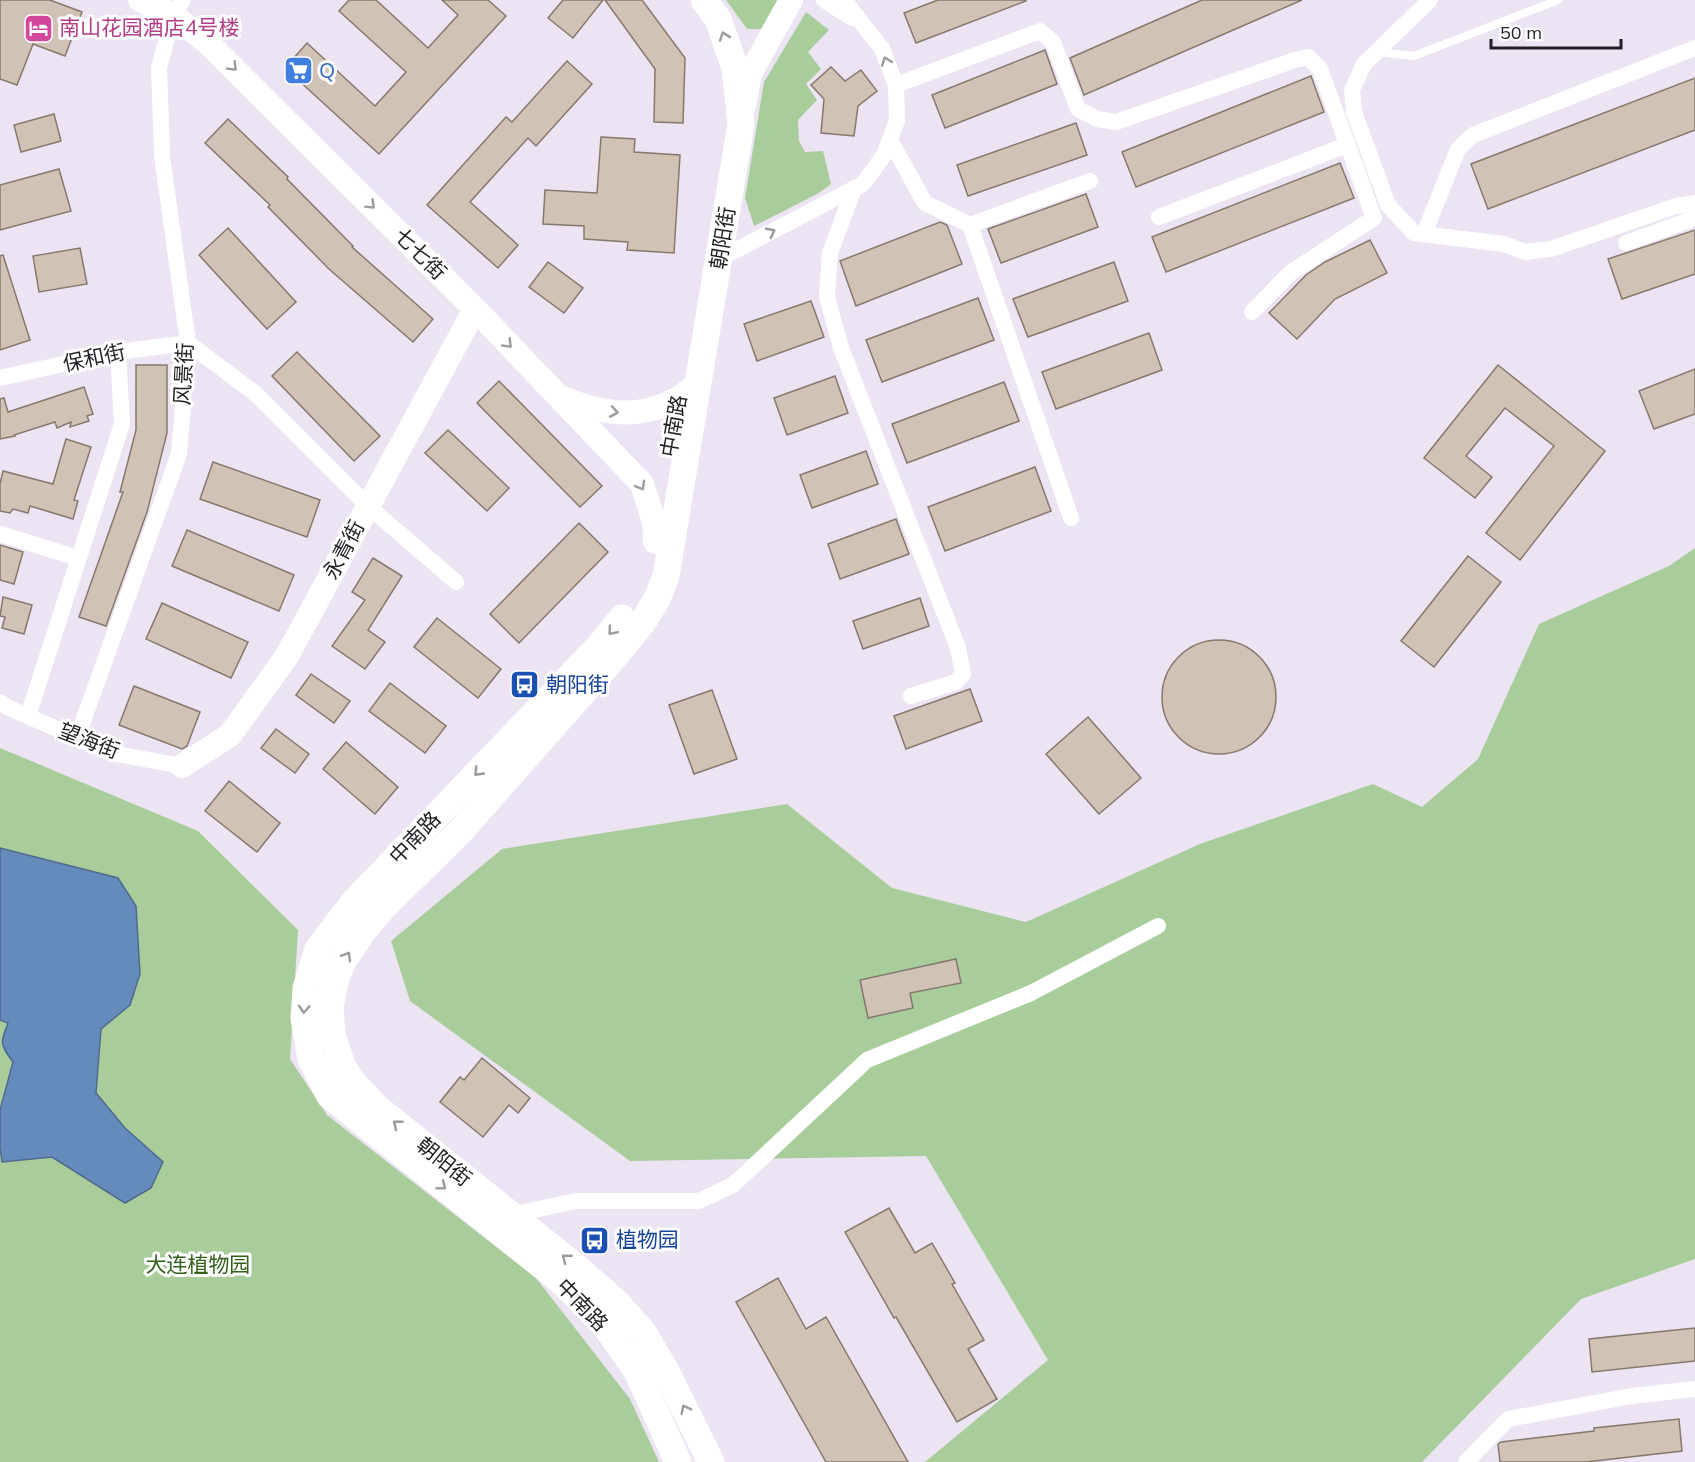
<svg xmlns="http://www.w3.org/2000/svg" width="1695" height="1462" font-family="Mulish,'Noto Sans SC',sans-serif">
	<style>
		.green { fill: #a8cd9a }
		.water { fill: #648bbc; stroke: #506a8e; stroke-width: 1.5 }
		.building { fill: #d0c3b6; stroke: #85796d; stroke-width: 1.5 }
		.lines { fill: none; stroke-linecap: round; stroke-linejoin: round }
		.lane { stroke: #fff; stroke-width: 8 }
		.street { stroke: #fff; stroke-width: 16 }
		.secondary { stroke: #fff; stroke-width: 24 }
		.primary { stroke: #fff; stroke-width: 27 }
		.oneway { stroke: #9b9a9c }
		.labels { text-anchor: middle; stroke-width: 6; stroke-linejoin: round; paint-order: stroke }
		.hotel-label { font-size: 21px; fill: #b23c85; stroke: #fff; text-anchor: start }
		.shop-label { font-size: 21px; fill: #366cbe; stroke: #fff; text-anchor: start }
		.street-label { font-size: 21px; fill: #211e24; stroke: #fff }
		.transit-label { font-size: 21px; fill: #164399; stroke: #fff; text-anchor: start }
		.park-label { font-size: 21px; fill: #316218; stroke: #fff }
	</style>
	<rect width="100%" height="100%" fill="#ece3f3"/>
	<g class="green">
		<path d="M726 0H780L761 29H747Z"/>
		<path d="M806 12 829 30 808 52 821 69 806 84 817 100 798 120 799 141 805 152 823 151 831 184 819 193 754 226 745 198 764 82Z"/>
		<path d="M1695 548V1259L1581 1299 1422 1462H925L1048 1360 926 1156 630 1161 410 1001 391 941 502 849 787 804 892 888 1026 922 1200 844 1373 784 1422 807 1478 759 1539 624 1669 566Z"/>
		<path d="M0 748 198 831 298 930 290 1059 327 1115 536 1278 630 1399 659 1462H0Z"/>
	</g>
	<path class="water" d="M0 848 118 878 136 906 140 974 130 1005 101 1029 96 1093 125 1128 163 1162 151 1188 125 1203 52 1157 2 1162 0 1147V1110L13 1062C0 1044 0 1044 8 1023L0 1020Z"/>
	<g class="building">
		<path d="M0 0H50L82 12 65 56 33 44 17 85 0 79Z"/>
		<path d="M349 0H376L428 48 458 15 442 0H488L506 16 379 154 285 68 307 43 375 106 406 72 339 11Z"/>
		<path d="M563 0H603L573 38 548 18Z"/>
		<path d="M605 0H642L685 58 683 123 654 122 655 69Z"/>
		<path d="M938 0H1025L1026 1 916 43 904 13Z"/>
		<path d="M1202 0H1302L1084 95 1070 58Z"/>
		<path d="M1045 50 1057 84 945 128 932 95Z"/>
		<path d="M567 61 592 84 536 146 528 138 470 202 518 245 498 268 427 205 506 117 512 122Z"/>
		<path d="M831 67 845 81 861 70 877 91 858 106 854 136 821 133 824 99 811 85Z"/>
		<path d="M1311 76 1324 112 1136 187 1122 152Z"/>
		<path d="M1695 78V130L1488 209 1471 164Z"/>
		<path d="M54 114 61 141 21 152 14 125Z"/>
		<path d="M228 119 288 177 287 179 353 246 352 247 433 319 413 342 329 269 268 207 270 205 205 143Z"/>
		<path d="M1076 123 1087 155 968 196 957 165Z"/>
		<path d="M601 137 635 139 634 152 680 155 674 253 627 250 628 242 584 239V226L543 224 545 190 597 193Z"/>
		<path d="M1340 163 1354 198 1166 272 1152 237Z"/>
		<path d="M59 169 71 211 0 230V185Z"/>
		<path d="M1086 194 1098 227 1001 263 988 229Z"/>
		<path d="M940 222 947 225 962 264 856 306 840 261Z"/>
		<path d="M228 228 296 302 267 329 199 255Z"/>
		<path d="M1695 230V274L1622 299 1608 259Z"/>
		<path d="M1370 240 1387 273 1335 299 1297 339 1269 313 1306 275 1325 262Z"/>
		<path d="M80 248 87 284 39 292 33 256Z"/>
		<path d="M3 255 30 340 0 350V256Z"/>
		<path d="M548 262 583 288 564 313 529 287Z"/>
		<path d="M1114 262 1128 301 1028 337 1013 299Z"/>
		<path d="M978 298 994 340 882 382 866 340Z"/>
		<path d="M811 301 824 337 757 361 744 324Z"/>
		<path d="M1149 333 1162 370 1056 409 1042 372Z"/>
		<path d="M297 352 380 436 354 461 272 376Z"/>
		<path d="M136 365H167V433L147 512 106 626 79 617 123 492H120L136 430Z"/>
		<path d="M1498 365 1605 451 1520 560 1486 533 1554 446 1505 408 1466 456 1492 477 1475 498 1424 458Z"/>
		<path d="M1695 369V414L1654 429 1639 391Z"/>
		<path d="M835 376 848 413 787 435 774 398Z"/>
		<path d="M499 381 602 486 580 507 477 403Z"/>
		<path d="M1004 382 1019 421 907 463 892 424Z"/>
		<path d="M84 387 93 414 87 416 89 421 70 427 71 422 57 428 55 422 14 435 15 436 0 439V399L4 398 8 412Z"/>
		<path d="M448 430 509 488 487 511 425 453Z"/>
		<path d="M66 439 91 447 74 500 78 501 73 519 30 506 28 513 13 509 10 513 0 511V484L3 471 53 484Z"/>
		<path d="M866 451 878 484 812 508 800 475Z"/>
		<path d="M213 462 320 500 307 537 200 499Z"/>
		<path d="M1035 467 1051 511 945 551 928 507Z"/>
		<path d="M896 519 909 554 840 579 828 544Z"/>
		<path d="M579 523 608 552 519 643 490 614Z"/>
		<path d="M187 530 294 575 279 611 172 566Z"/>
		<path d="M0 545 23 552 14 584 0 580Z"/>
		<path d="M1468 556 1501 582 1434 667 1401 641Z"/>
		<path d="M373 558 402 576 368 630 385 642 365 669 332 646 365 600 352 592Z"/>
		<path d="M3 597 32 605 24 634 2 628 5 617 0 616Z"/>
		<path d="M920 598 929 626 863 649 853 621Z"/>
		<path d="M162 603 248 642 231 678 146 639Z"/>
		<path d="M437 618 501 669 478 698 414 647Z"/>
		<circle cx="1219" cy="697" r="57"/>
		<path d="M311 674 350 701 334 723 296 695Z"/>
		<path d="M390 683 446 726 425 753 369 711Z"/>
		<path d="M134 686 200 712 187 746 182 749 119 725Z"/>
		<path d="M970 689 982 721 906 749 894 716Z"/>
		<path d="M712 690 737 759 694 774 669 705Z"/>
		<path d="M1088 717 1141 778 1099 814 1046 754Z"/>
		<path d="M276 729 309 754 295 773 261 748Z"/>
		<path d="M346 742 398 787 375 814 323 769Z"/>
		<path d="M229 781 280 823 257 852 205 811Z"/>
		<path d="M956 959 961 983 910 993 913 1008 868 1018 860 980Z"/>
		<path d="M482 1058 530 1098 518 1113 509 1105 483 1137 440 1102 460 1077 464 1080Z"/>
		<path d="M889 1208 915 1253 932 1243 955 1283 952 1284 984 1340 968 1349 997 1399 957 1422 896 1317 894 1318 845 1232Z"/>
		<path d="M778 1278 806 1329 826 1317 908 1462H826L736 1302Z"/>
		<path d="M1695 1328V1361L1592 1372 1589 1339Z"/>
		<path d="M1679 1419 1682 1451 1586 1462H1500L1498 1444 1501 1442 1594 1431V1428Z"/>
	</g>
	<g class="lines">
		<path class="lane" d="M1377 52 1414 56 1558 0"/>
		<g class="street">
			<path d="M824 0 852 18"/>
			<path d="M1430 0 1364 64 1352 90 1354 112 1388 205 1414 233 1504 244 1525 252 1551 249 1676 206 1695 203"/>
			<path d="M896 85 1040 31 1053 42 1078 109 1097 119 1116 122 1295 60 1308 57 1320 69 1374 218 1290 273 1252 312"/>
			<path d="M890 140 925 203 970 225 1090 181"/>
			<path d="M854 188 830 253 827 297 841 348 958 648 963 674 956 682 911 696"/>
			<path d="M1159 217 1347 145"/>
			<path d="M970 225 1071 518"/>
			<path d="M1424 234 1458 149 1473 135 1695 48"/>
			<path d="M1626 243 1695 218"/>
			<path d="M719 259 863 184 884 155 897 121 896 85 882 49 844 0"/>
			<path d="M0 378 118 352 188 343 256 394 368 506 456 582"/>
			<path d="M0 534 78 558"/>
			<path d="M0 702 7 707 111 753 182 766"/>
			<path d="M28 716 122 424 118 352"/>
			<path d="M77 738 179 454 188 343 162 156 159 68 173 15 183 0"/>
			<path d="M511 1215 576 1201H699L733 1185 867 1060 1031 993 1158 926"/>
			<path d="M1466 1462 1508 1419 1632 1396 1695 1389"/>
		</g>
		<g class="secondary">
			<path d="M140 0 173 15 209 44 475 309 642 484 654 522 655 542"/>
			<path d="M744 106 750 74 791 0"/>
			<path d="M563 398C602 414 638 420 677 399 685 395 692 387 699 381"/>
			<path d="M182 766 230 735 287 656 475 309"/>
		</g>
		<g class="primary">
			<path d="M704 0 718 19 735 68 741 124 666 576 657 599 643 622 616 655 458 834 385 905 363 931 342 963 335 981 330 1007 332 1035 342 1065 351 1080 376 1107 575 1266 617 1303 643 1332 666 1371 711 1462"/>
			<path d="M622 618 602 643 354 902 318 949 306 988 304 1019 311 1059 330 1096 560 1280 604 1324 637 1371 678 1462"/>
		</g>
	</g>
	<defs><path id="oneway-chevron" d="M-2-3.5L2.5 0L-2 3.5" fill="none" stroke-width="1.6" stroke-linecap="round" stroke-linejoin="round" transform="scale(1.5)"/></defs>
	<g class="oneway">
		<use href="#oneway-chevron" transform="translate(724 36) rotate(-109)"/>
		<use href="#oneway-chevron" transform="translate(886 61) rotate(-111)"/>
		<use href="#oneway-chevron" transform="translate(233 67) rotate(45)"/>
		<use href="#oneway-chevron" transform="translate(371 205) rotate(45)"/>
		<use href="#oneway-chevron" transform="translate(771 232) rotate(-28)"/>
		<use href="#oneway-chevron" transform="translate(508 344) rotate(46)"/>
		<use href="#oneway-chevron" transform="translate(614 412) rotate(10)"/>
		<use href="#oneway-chevron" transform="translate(641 486) rotate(60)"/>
		<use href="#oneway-chevron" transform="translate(612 631) rotate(130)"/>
		<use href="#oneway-chevron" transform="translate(478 772) rotate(134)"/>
		<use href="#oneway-chevron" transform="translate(347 956) rotate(-59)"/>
		<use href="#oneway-chevron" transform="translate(304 1009) rotate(94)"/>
		<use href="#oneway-chevron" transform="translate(397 1124) rotate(-141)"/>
		<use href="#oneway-chevron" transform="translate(442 1186) rotate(39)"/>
		<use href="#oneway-chevron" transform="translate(566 1258) rotate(-142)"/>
		<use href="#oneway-chevron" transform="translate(685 1409) rotate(-116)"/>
	</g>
	<defs>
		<symbol id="hotel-square" viewBox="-11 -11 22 22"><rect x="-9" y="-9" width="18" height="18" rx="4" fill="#d1479c" stroke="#fff"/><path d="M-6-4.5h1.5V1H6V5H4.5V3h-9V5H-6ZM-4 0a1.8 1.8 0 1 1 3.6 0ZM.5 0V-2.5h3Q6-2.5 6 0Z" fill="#fff"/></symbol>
		<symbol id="supermarket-square" viewBox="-11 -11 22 22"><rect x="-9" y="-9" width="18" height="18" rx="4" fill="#3f7fe0" stroke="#fff"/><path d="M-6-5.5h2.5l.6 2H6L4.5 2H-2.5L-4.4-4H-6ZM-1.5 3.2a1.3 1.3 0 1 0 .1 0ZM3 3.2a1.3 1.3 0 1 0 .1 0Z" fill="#fff"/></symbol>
		<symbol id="bus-square" viewBox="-11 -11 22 22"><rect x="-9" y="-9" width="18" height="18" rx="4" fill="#1a4fb4" stroke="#fff"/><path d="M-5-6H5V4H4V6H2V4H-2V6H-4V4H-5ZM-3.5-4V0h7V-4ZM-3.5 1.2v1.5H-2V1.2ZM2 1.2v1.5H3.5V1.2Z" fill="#fff"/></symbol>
	</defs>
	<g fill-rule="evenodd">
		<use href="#hotel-square" x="22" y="12" width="33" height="33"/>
		<use href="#supermarket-square" x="282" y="54" width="33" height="33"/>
		<use href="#bus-square" x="508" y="668" width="33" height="33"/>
		<use href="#bus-square" x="578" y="1224" width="33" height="33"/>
	</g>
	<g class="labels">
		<g class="hotel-label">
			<text x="59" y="35">南山花园酒店4号楼</text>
		</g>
		<g class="shop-label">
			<text x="319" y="78">Q</text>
		</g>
		<g class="street-label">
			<text transform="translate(723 238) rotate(-81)" y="7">朝阳街</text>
			<text transform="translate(420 254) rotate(45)" y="7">七七街</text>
			<text transform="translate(94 358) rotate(-12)" y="7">保和街</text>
			<text transform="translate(184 374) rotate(-87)" y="7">风景街</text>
			<text transform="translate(674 426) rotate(-80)" y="7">中南路</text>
			<text transform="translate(344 550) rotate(-62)" y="7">永青街</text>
			<text transform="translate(89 741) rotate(21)" y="7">望海街</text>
			<text transform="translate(415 838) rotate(-46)" y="7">中南路</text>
			<text transform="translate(444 1162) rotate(39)" y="7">朝阳街</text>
			<text transform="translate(582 1305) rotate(46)" y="7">中南路</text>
		</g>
		<g class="transit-label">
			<text x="546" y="692">朝阳街</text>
			<text x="616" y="1247">植物园</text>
		</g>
		<g class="park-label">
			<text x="198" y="1272">大连植物园</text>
		</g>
	</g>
	<path d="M1491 39v9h130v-9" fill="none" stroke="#211e24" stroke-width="3"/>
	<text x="1500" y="39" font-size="18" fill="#211e24" stroke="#ffffff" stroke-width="4.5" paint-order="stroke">50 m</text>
</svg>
